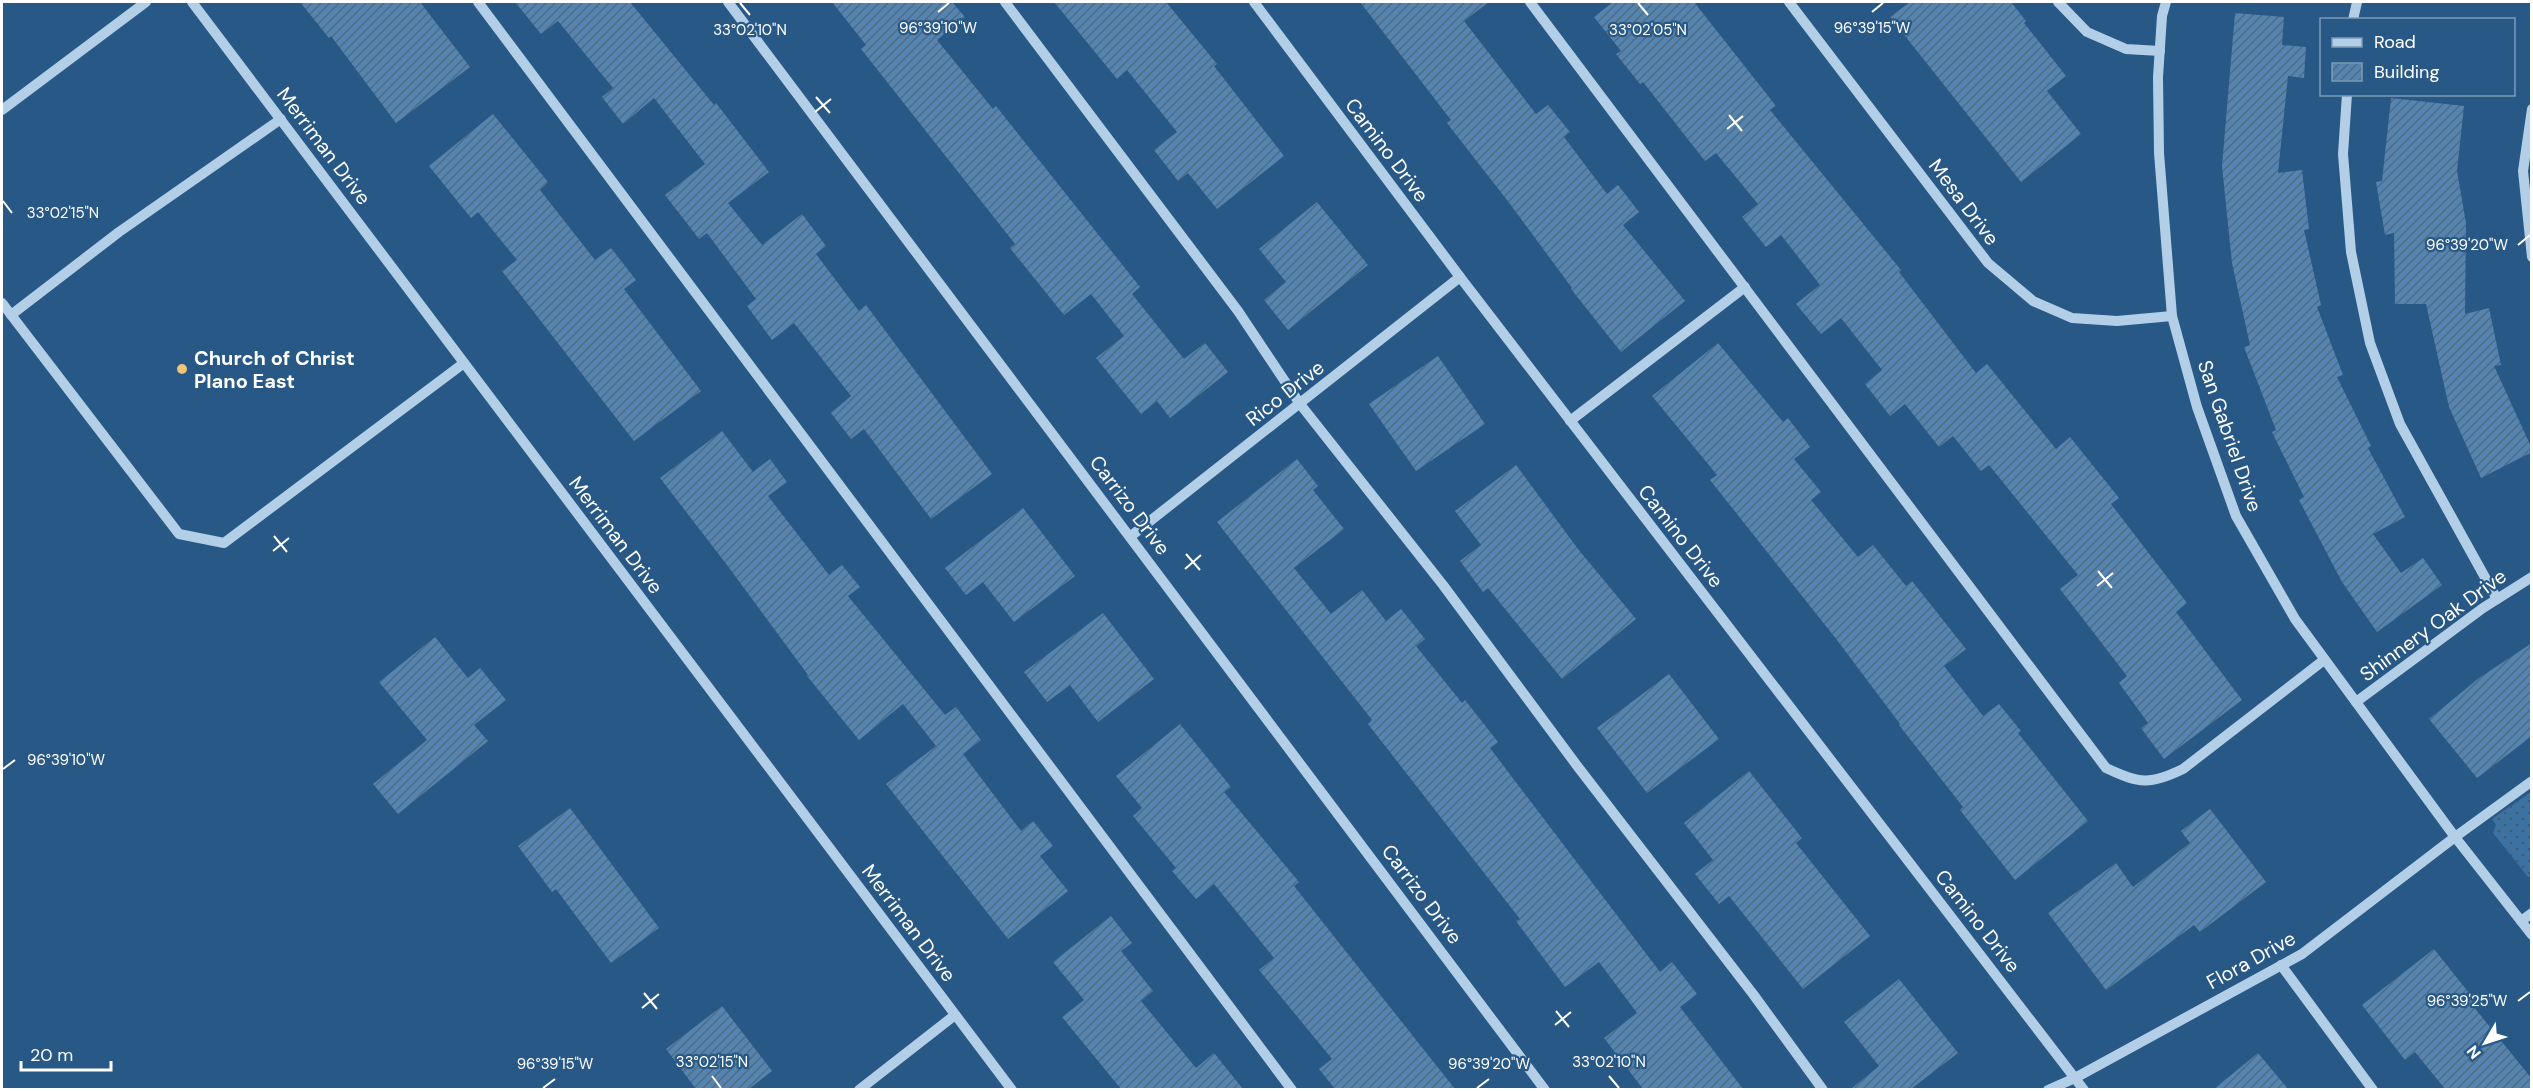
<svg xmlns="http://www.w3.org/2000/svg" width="2533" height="1091" font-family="'DM Sans',sans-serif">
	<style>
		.grass { fill: url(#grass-dots) }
		.building { fill: url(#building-hatch) }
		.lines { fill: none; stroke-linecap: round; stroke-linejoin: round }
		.minor { stroke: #b3cfe8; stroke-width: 10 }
		.ticks { fill: none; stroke: #fff; stroke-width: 2 }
		.poi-dot { fill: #f0c479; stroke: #285886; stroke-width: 2 }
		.labels { text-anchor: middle; stroke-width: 4.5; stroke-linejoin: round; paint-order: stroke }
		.street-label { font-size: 20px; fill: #fff; stroke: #285886 }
		.poi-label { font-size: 20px; font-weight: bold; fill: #fff; stroke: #285886; text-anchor: start }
		.ticks-label { font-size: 15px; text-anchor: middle; fill: #fff; stroke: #285886; stroke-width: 4.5; stroke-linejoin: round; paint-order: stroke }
	</style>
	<defs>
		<pattern id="grass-dots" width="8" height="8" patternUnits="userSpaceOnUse" patternTransform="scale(1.5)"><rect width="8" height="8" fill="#3c72a2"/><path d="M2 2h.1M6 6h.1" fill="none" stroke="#465b6e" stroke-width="1.8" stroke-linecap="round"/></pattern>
		<pattern id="building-hatch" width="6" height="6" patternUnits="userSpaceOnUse" patternTransform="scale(1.5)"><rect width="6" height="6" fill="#5484af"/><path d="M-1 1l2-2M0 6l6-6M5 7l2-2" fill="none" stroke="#506b82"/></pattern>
	</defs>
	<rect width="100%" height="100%" fill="#285886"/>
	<path class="grass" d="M2531 792 2532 877H2528L2493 833 2496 825 2492 819Z"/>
	<g class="building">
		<path d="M300 2H420L470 67 396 123 331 36 329 38Z"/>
		<path d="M515 2H630L714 105 716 103 769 172 728 203 762 245 802 214 826 246 816 254 859 311 866 305 992 474 931 519 864 429 851 439 831 413 851 396 794 323 772 340 747 306 756 299 707 233 699 239 665 195 705 164 654 98 623 124 602 97 613 88 558 21 541 34Z"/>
		<path d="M832 2H952L965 17 937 40 993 109 996 106 1140 287 1132 294 1184 359 1205 343 1228 372 1170 418 1157 401 1141 414 1096 358 1124 336 1091 294 1064 315 1010 248 1015 244 861 49 866 45Z"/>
		<path d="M1054 2H1166L1217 64 1214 66 1284 156 1217 209 1188 173 1178 181 1154 150 1177 132 1127 70 1117 79Z"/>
		<path d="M1360 2H1489L1464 21 1536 114 1548 105 1570 132 1564 137 1607 194 1618 185 1639 212 1623 225 1685 301 1621 352 1571 289 1572 288 1510 204 1447 123 1451 120Z"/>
		<path d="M1613 2H1694L1776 106 1770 110 1901 270 1899 272 1976 373 1987 364 2056 449 2070 437 2119 498 2111 504 2187 603 2176 612 2242 700 2164 759 2141 728 2148 723 2119 683 2127 676 2060 589 2078 575 1989 465 1981 471 1953 436 1939 447 1905 404 1890 416 1865 384 1882 370 1841 318 1821 334 1796 304 1820 285 1781 235 1766 247 1742 217 1758 204 1716 153 1705 161 1643 82 1640 84 1616 54 1621 51 1594 17Z"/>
		<path d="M1910 2H2011L2026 21 2024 23 2066 76 2047 91 2081 134 2021 182 1890 17Z"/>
		<path d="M2235 13 2284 17 2282 45 2306 47 2304 78 2288 76 2278 173 2302 170 2309 229 2304 230 2321 305 2317 307 2343 375 2337 377 2371 446 2368 448 2405 517 2373 534 2401 573 2423 558 2442 585 2377 632 2342 582 2299 500 2304 497 2272 432 2276 430 2244 347 2250 345 2232 263 2222 166Z"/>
		<path d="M2391 98 2464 106 2457 171 2466 223 2465 314 2489 308 2501 365 2494 366 2532 449V452L2481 478 2449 407 2426 304H2395L2394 233 2385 235 2376 182 2382 181Z"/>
		<path d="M493 114 548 182 540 190 595 260 611 248 636 280 624 289 701 391 634 441 502 271 517 260 478 212 471 218 429 166Z"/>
		<path d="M1317 202 1368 265 1288 330 1264 300 1286 282 1259 249Z"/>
		<path d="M1718 343 1783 422 1788 418 1810 447 1794 459 1821 492 1811 500 1858 557 1873 545 1906 586 1912 581 1966 649 1944 666 1983 716 1999 704 2021 731 2018 733 2088 821 2015 880 1960 810 1963 807 1899 725 1900 724 1837 640 1710 480 1717 475 1652 396Z"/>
		<path d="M1438 356 1485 424 1416 471 1369 404Z"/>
		<path d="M722 431 753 472 770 459 787 482 768 496 829 575 842 565 860 587 848 596 945 715 956 707 981 740 963 754 1021 831 1033 821 1053 846 1040 856 1068 891 1008 939 886 784 936 746 903 704 859 740 807 676 808 675 727 565 660 478Z"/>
		<path d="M1297 459 1318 486 1313 490 1344 529 1294 568 1331 614 1362 590 1386 621 1401 609 1425 639 1416 646 1462 703 1465 700 1498 742 1490 748 1660 972 1672 962 1697 994 1680 1007 1743 1089H1643L1604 1038 1637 1013 1599 962 1565 987 1516 921 1520 919 1368 724 1372 720 1217 522Z"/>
		<path d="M1516 465 1578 549 1636 619 1562 679 1488 588 1483 592 1460 561 1481 545 1455 511Z"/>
		<path d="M1023 508 1075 576 1014 622 983 582 966 595 945 568Z"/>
		<path d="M1103 613 1154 679 1098 722 1070 685 1047 702 1024 672Z"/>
		<path d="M435 637 468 678 480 668 506 700 474 725 488 741 398 814 373 784 427 740 379 682Z"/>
		<path d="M2532 643V736L2477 778 2429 719 2479 678Z"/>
		<path d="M1669 674 1719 739 1647 793 1597 728Z"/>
		<path d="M1180 724 1231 787 1224 792 1299 882 1294 886 1455 1089H1335L1319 1069 1332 1059 1259 970 1274 958 1214 884 1196 899 1172 871 1176 868 1133 816 1142 808 1116 776Z"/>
		<path d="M1749 771 1802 838 1796 843 1870 936 1803 989 1729 896 1719 904 1695 874 1713 860 1684 823Z"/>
		<path d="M570 808 659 928 611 963 556 889 552 892 518 846Z"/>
		<path d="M2210 809 2266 882 2200 932 2194 925 2106 990 2048 913 2116 863 2133 887 2190 843 2181 831Z"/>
		<path d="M1111 916 1132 943 1121 951 1153 991 1141 1001 1196 1068 1214 1053 1243 1089H1121L1062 1017 1084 1000 1053 962Z"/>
		<path d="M2434 949 2477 1003 2473 1006 2532 1079V1089H2445L2415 1052 2405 1060 2362 1005Z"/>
		<path d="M1899 979 1958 1053 1911 1089H1851L1879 1066 1844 1022Z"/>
		<path d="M722 1006 772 1071 749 1089H696L666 1049Z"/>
		<path d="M2258 1053 2288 1089H2214Z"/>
	</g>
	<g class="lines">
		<g class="minor">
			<path d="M192 2 1012 1090"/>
			<path d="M478 2 1292 1090"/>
			<path d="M728 2 1545 1090"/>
			<path d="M1005 2 1238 311 1300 404 1443 585 1578 767 1753 994 1823 1090"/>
			<path d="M1254 2 1460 277 2084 1090"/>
			<path d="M1530 2 2106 768C2140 784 2150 785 2183 769L2324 660"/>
			<path d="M1789 2 1988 263 2033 301 2072 318 2117 321 2172 316"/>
			<path d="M2058 2 2087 32 2126 49 2160 51"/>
			<path d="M2166 2 2162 16 2158 77 2159 153 2172 316 2197 407 2236 516 2295 619 2455 837 2532 935"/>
			<path d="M2353 20 2357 2"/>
			<path d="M2347 94 2343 154 2351 252 2370 343 2400 424 2497 599"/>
			<path d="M2532 109 2523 171 2532 257"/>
			<path d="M2 110 146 2"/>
			<path d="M2 303 179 534 224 543 464 363"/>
			<path d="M11 315 119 232 281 119"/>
			<path d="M1570 421 1745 287"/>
			<path d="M1131 536 1460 277"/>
			<path d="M2356 702 2483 608 2532 577"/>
			<path d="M2521 921 2532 913"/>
			<path d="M2281 965 2373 1090"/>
			<path d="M859 1090 955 1015"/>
			<path d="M2048 1090 2075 1078 2302 954 2455 837 2532 781"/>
		</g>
	</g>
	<path class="ticks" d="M740 3 750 15M1638 3 1648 15M938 12 949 3M1872 12 1883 3M816 97 830 113M815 112 831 99M1729 115 1742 131M1727 129 1743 116M3 201 12 213M2518 245 2530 235M274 536 287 552M273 551 289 538M1186 554 1200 570M1185 569 1201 555M2098 571 2112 588M2097 586 2113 573M3 769 15 760M644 993 657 1009M2518 1001 2530 992M642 1008 659 994M1556 1011 1569 1027M1555 1025 1571 1012M712 1076 721 1088M1609 1076 1619 1088M543 1088 555 1079M1477 1088 1489 1079"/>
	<circle class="poi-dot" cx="182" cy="369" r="6"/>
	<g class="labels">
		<g class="street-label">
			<text transform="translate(324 146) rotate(53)" y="7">Merriman Drive</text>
			<text transform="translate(1387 150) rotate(53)" y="7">Camino Drive</text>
			<text transform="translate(1964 202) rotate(53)" y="7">Mesa Drive</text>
			<text transform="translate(1285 393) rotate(-38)" y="7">Rico Drive</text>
			<text transform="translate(2230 436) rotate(71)" y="7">San Gabriel Drive</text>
			<text transform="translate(1130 505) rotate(53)" y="7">Carrizo Drive</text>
			<text transform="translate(616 535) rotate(53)" y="7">Merriman Drive</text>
			<text transform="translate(1681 536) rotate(52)" y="7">Camino Drive</text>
			<text transform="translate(2433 625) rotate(-36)" y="7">Shinnery Oak Drive</text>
			<text transform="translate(1422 894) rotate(53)" y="7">Carrizo Drive</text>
			<text transform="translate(1978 921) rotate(52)" y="7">Camino Drive</text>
			<text transform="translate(909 923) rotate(53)" y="7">Merriman Drive</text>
			<text transform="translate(2251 960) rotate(-29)" y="7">Flora Drive</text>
		</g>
		<g class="poi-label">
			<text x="194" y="365">Church of Christ<tspan x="194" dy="23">Plano East</tspan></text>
		</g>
	</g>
	<g class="ticks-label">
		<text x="938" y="33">96°39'10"W</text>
		<text x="1872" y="33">96°39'15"W</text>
		<text x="750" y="35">33°02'10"N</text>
		<text x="1648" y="35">33°02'05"N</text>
		<text x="63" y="218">33°02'15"N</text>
		<text x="2467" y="250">96°39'20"W</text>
		<text x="66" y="765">96°39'10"W</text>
		<text x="2467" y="1006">96°39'25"W</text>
		<text x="712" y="1067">33°02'15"N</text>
		<text x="1609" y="1067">33°02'10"N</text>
		<text x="555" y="1069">96°39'15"W</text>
		<text x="1489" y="1069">96°39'20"W</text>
	</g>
	<rect width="2533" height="1091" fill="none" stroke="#ffffff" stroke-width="6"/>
	<rect x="2320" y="18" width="195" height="78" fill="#285886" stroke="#7e9bb6" stroke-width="1.5"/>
	<rect x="2332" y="38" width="30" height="9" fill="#b3cfe8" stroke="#7e9bb6" stroke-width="1.5"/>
	<text x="2374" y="48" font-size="18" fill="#ffffff">Road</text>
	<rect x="2332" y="63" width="30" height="18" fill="url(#building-hatch)" stroke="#7e9bb6" stroke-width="1.5"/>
	<text x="2374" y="78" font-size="18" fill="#ffffff">Building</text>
	<g transform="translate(2485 1043) rotate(231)" stroke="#285886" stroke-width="4.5" paint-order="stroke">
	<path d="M0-4.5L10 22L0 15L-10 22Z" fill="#ffffff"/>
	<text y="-9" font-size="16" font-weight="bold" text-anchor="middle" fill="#ffffff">N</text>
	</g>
	<path d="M21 1061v9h90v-9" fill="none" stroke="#ffffff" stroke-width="3"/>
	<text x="30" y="1061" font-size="18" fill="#ffffff" stroke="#285886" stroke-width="4.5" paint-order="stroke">20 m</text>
</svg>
